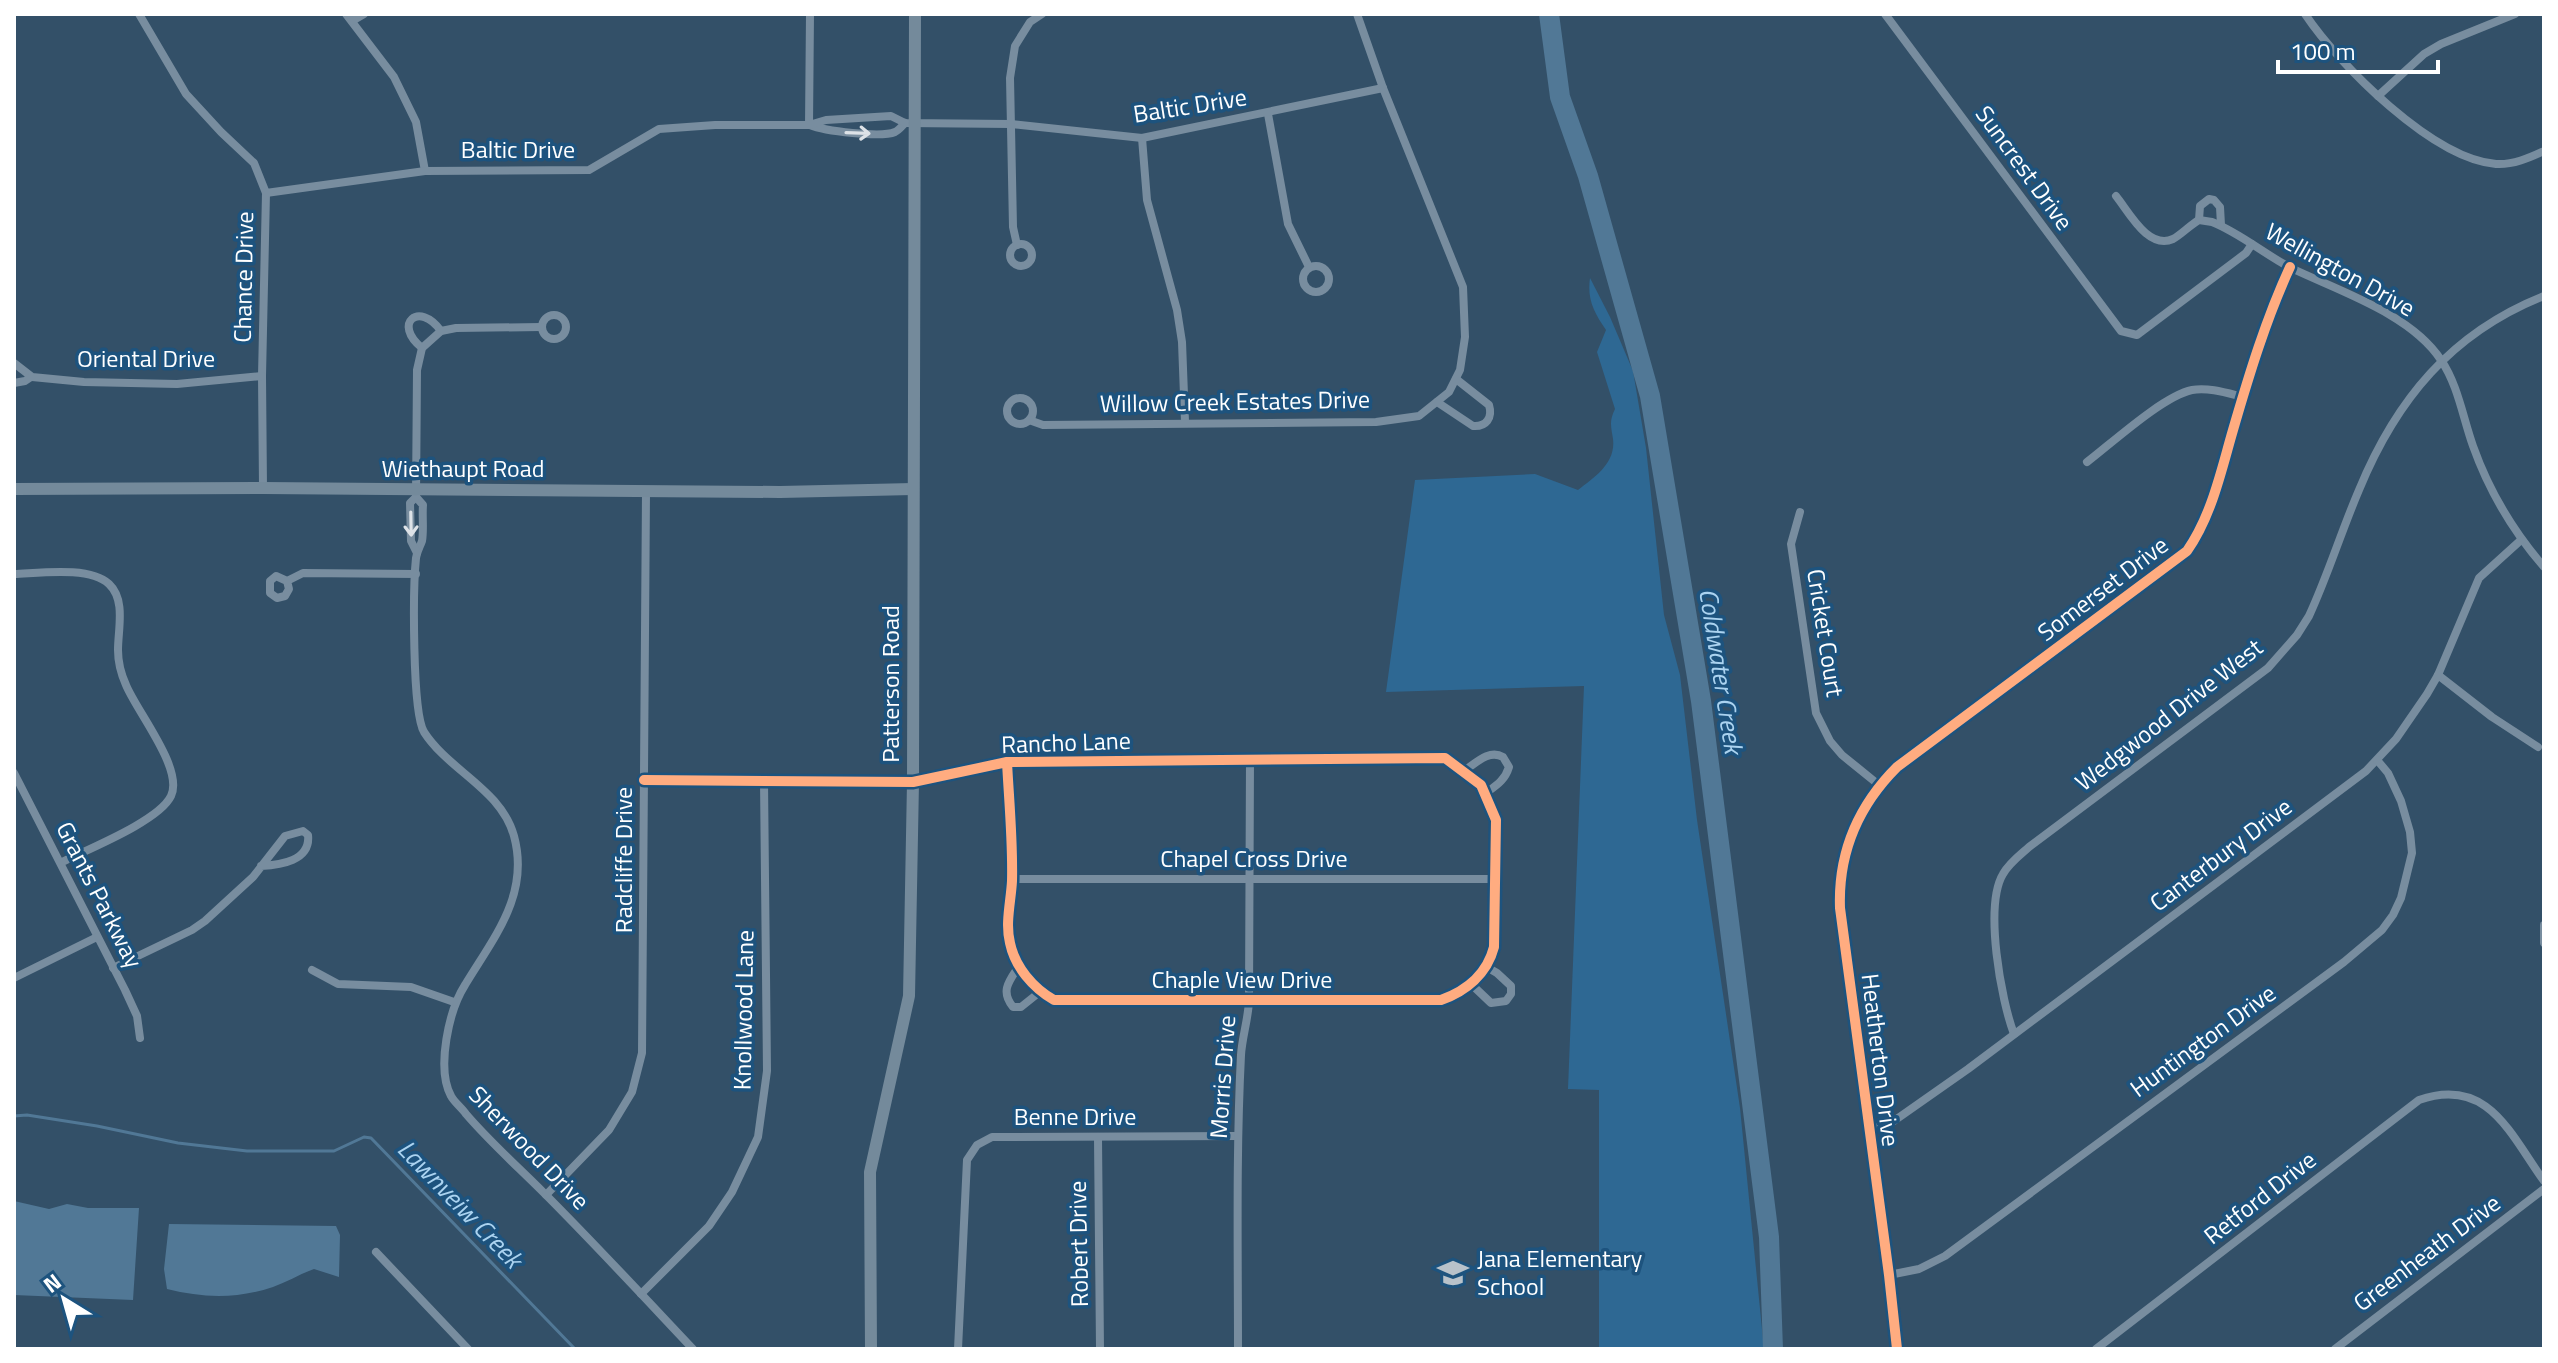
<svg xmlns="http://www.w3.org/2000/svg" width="2558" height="1363" font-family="'Titillium Web',sans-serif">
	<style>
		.green { fill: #2e6893 }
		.water { fill: #517896 }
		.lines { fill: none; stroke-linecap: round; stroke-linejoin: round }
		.stream { stroke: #517896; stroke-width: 3 }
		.river { stroke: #517896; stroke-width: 20 }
		.street { stroke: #788d9f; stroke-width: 8 }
		.secondary { stroke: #748a9b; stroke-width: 12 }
		.cycleway-casing { stroke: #1d537e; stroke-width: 15 }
		.cycleway { stroke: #ffac80; stroke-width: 10 }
		.oneway { stroke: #dde2e7 }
		.labels { text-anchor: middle; stroke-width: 7; stroke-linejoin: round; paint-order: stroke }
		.street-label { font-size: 24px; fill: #fff; stroke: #1d537e }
		.poi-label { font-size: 24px; fill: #fff; stroke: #1d537e; text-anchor: start }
		.water-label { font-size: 26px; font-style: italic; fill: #abd3f0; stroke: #1d537e }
	</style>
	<rect width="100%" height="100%" fill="#335068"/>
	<path class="green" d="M1590 278 1610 317 1633 371 1646 448 1664 615 1680 675 1697 820 1740 1108 1764 1349H1599V1090L1568 1089 1584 686 1386 692 1415 480 1535 474 1578 490C1595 477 1616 463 1613 439 1611 426 1609 421 1615 409L1597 352 1606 330C1594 312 1587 300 1590 278Z"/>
	<g class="water">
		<path d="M14 1201 49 1209 67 1204 88 1208H139L133 1300 14 1295Z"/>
		<path d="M169 1224 336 1226 340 1235 339 1277 314 1269C300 1274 287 1282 273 1287 237 1299 203 1298 167 1289L164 1269Z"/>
	</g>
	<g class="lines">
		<path class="stream" d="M14 1116 27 1115 97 1126 178 1143 247 1151H334L364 1137 371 1138 575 1349"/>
		<path class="river" d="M1549 14 1560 97 1588 176 1650 396 1701 701 1769 1237 1773 1349"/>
		<g class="street">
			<path d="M139 14 186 94 221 132 254 163 266 193 262 376 263 488"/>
			<path d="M346 14 394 77 416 122 425 171"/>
			<path d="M1885 14 2121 331 2137 335 2246 253 2252 244"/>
			<path d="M2305 14C2339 65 2433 159 2496 164 2513 165 2529 158 2544 151"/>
			<path d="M352 21 364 14"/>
			<path d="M2378 96 2424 54 2441 44 2515 14"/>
			<path d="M1268 114 1288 224 1309 267"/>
			<path d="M809 125 810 14"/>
			<path d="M810 125C824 131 881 138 895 132 899 130 902 126 905 123"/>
			<path d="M1142 138 1147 200 1177 310 1182 342 1185 422"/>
			<path d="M266 193 425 171 589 170 659 129 715 125H809L826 120 891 116 905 123 1011 124 1142 138 1383 88"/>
			<path d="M2116 196C2129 212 2148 250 2173 239 2182 234 2190 225 2199 220L2212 222C2240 233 2264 254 2291 268 2339 291 2411 314 2441 360 2458 385 2463 418 2473 446 2489 491 2512 530 2544 567"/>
			<path d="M2199 220 2200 206 2209 199 2214 200 2220 207 2221 225"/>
			<circle cx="1021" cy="255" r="11"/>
			<path d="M1017 245 1013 227 1010 78 1015 46 1030 22 1042 14"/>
			<circle cx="1316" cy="279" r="13"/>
			<circle cx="554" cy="327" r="12"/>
			<path d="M422 348C392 324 419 300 441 331"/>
			<path d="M14 363 32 377 84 382 177 384 262 376"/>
			<path d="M14 383 25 381 31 377"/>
			<circle cx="1020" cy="411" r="13"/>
			<path d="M1437 402 1473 426C1486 427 1493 418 1489 405L1456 379"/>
			<path d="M1029 420 1043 425 1376 422 1419 416 1449 392 1460 370 1465 337 1463 287 1383 88 1357 14"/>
			<path d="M2087 462C2112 443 2163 396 2192 390 2208 387 2227 393 2243 397"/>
			<path d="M416 497 423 505C422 516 424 530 422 541 420 547 417 551 416 558 413 587 412 712 424 732 449 771 501 789 514 836 530 895 494 937 465 985 449 1010 436 1068 451 1096 454 1102 462 1108 466 1114 490 1142 517 1166 543 1192 594 1243 643 1296 693 1349"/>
			<path d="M1800 512 1791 544 1816 713 1830 741 1842 755 1879 785"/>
			<path d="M417 553 411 541 410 503 416 497 417 370 422 348 441 331 456 328 541 327"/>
			<path d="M14 574C40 573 90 566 109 584 126 600 118 629 118 650 118 662 121 674 126 685 137 712 184 769 171 796 159 821 88 849 62 862"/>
			<path d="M287 581 289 589 285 596 277 598 270 593V581L276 576 287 581 303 573 416 574"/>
			<path d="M2438 675 2492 717 2538 747"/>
			<path d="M1464 771C1476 763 1489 749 1503 757L1509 767C1505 780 1497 785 1486 793"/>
			<path d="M14 773 125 990 137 1016 140 1038"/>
			<path d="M644 780 913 782 1007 762 1445 758 1481 785 1496 820 1494 947C1487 974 1466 991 1441 1000H1054C1033 988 1015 967 1010 943 1005 923 1011 901 1012 881 1013 841 1009 801 1007 762"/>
			<path d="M1012 879H1496"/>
			<path d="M2544 925V943"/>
			<path d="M1019 966C1009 981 1000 991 1013 1007H1021L1041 991"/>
			<path d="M113 968 192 930 205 921 253 877 285 836 303 831 308 835C311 861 280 865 261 866"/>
			<path d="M312 970 338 984 411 987 454 1002"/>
			<path d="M14 978 97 937"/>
			<path d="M1471 984 1491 1003 1506 1001 1511 994V986L1497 973 1485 966"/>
			<path d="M2014 1034C2001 1000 1984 906 2003 874 2009 863 2020 855 2029 847L2268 668 2297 635 2309 616C2328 575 2341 532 2359 490 2396 400 2451 333 2544 296"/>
			<path d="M1869 1129 1891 1123 1968 1069 2366 771 2396 739 2427 694 2438 675 2479 578 2521 540"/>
			<path d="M1098 1138 1100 1349"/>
			<path d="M546 1195 609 1130 632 1092 642 1053 646 492"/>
			<path d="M376 1252 468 1349"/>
			<path d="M1889 1275 1919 1269 1945 1256 2344 962 2382 930 2393 915 2401 898 2412 853 2410 832 2401 801 2388 773 2377 760"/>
			<path d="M641 1294 709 1226 732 1192 758 1137 767 1071 764 781"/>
			<path d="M958 1349 967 1160 977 1145 992 1137 1238 1136"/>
			<path d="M1238 1349C1238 1251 1236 1153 1241 1055 1242 1038 1248 1020 1249 1001L1250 760"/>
			<path d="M1897 1349 1889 1275 1840 908C1838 852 1858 806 1897 767L2187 551C2212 515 2221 471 2233 430 2249 375 2266 319 2290 267"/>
			<path d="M2096 1349 2419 1100C2488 1076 2510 1134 2544 1181"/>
			<path d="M2335 1349 2544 1189"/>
		</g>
		<g class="secondary">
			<path d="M14 489 263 488 780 492 913 489"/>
			<path d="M871 1349 870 1172 909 996 913 782 915 14"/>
		</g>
		<defs>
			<g id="cycleway">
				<path d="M644 780 913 782 1007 762 1445 758 1481 785 1496 820 1494 947C1487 974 1466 991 1441 1000H1054C1033 988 1015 967 1010 943 1005 923 1011 901 1012 881 1013 841 1009 801 1007 762"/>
				<path d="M1897 1349 1889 1275 1840 908C1838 852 1858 806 1897 767L2187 551C2212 515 2221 471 2233 430 2249 375 2266 319 2290 267"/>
			</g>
		</defs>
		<use href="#cycleway" class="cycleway-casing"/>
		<use href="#cycleway" class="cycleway"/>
	</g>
	<defs><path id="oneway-shaft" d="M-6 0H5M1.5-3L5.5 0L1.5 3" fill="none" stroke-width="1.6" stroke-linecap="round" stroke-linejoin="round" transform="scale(2)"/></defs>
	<g class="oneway">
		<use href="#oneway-shaft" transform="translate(858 133) rotate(2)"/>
		<use href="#oneway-shaft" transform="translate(411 524) rotate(89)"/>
	</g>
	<defs>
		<symbol id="school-bare" viewBox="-9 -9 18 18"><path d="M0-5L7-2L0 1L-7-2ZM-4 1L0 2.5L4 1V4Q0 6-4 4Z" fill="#b8c2ca" stroke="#1d537e" stroke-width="2.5" paint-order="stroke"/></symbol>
	</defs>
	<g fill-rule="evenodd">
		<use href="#school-bare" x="1431" y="1251" width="44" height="44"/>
	</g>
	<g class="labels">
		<g class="street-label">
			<text transform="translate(1190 106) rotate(-9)" y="8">Baltic Drive</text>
			<text x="518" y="158">Baltic Drive</text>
			<text transform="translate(2024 168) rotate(54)" y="8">Suncrest Drive</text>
			<text transform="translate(2340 270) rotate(29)" y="8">Wellington Drive</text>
			<text transform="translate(244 277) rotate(-89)" y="8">Chance Drive</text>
			<text x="146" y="367">Oriental Drive</text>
			<text transform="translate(1235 402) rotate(-1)" y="8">Willow Creek Estates Drive</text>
			<text x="463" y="477">Wiethaupt Road</text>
			<text transform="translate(2103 589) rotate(-37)" y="8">Somerset Drive</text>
			<text transform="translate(1825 633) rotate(81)" y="8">Cricket Court</text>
			<text transform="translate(891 684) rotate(-90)" y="8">Patterson Road</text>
			<text transform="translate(2169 715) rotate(-38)" y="8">Wedgwood Drive West</text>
			<text transform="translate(1066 743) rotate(-2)" y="8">Rancho Lane</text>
			<text transform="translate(2221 855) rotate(-37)" y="8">Canterbury Drive</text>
			<text x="1254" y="867">Chapel Cross Drive</text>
			<text transform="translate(624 860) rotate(-90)" y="8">Radcliffe Drive</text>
			<text transform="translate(99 895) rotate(63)" y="8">Grants Parkway</text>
			<text x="1242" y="988">Chaple View Drive</text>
			<text transform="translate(744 1010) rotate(-89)" y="8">Knollwood Lane</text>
			<text transform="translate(2203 1041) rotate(-36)" y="8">Huntington Drive</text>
			<text transform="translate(1880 1060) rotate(83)" y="8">Heatherton Drive</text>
			<text transform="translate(1223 1077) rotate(-86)" y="8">Morris Drive</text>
			<text x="1075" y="1125">Benne Drive</text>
			<text transform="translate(529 1148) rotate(46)" y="8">Sherwood Drive</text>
			<text transform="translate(2260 1198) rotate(-38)" y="8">Retford Drive</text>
			<text transform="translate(1079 1244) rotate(-91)" y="8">Robert Drive</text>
			<text transform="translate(2427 1253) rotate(-37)" y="8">Greenheath Drive</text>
		</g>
		<g class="poi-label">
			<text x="1477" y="1267">Jana Elementary<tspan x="1477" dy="28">School</tspan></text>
		</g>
		<g class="water-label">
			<text transform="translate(1721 671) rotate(81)" y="9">Coldwater Creek</text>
			<text transform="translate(460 1204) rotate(46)" y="9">Lawnveiw Creek</text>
		</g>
	</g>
	<rect width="2558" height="1363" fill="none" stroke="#ffffff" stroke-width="32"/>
	<g transform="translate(64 1299) rotate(323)" stroke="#1d537e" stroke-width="6" paint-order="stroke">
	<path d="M0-6L14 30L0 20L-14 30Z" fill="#ffffff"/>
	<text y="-12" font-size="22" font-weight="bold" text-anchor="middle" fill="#ffffff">N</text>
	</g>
	<path d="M2278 60v12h160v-12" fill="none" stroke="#ffffff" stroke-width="4"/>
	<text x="2290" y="60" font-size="24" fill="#ffffff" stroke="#1d537e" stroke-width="6" paint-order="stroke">100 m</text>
</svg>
